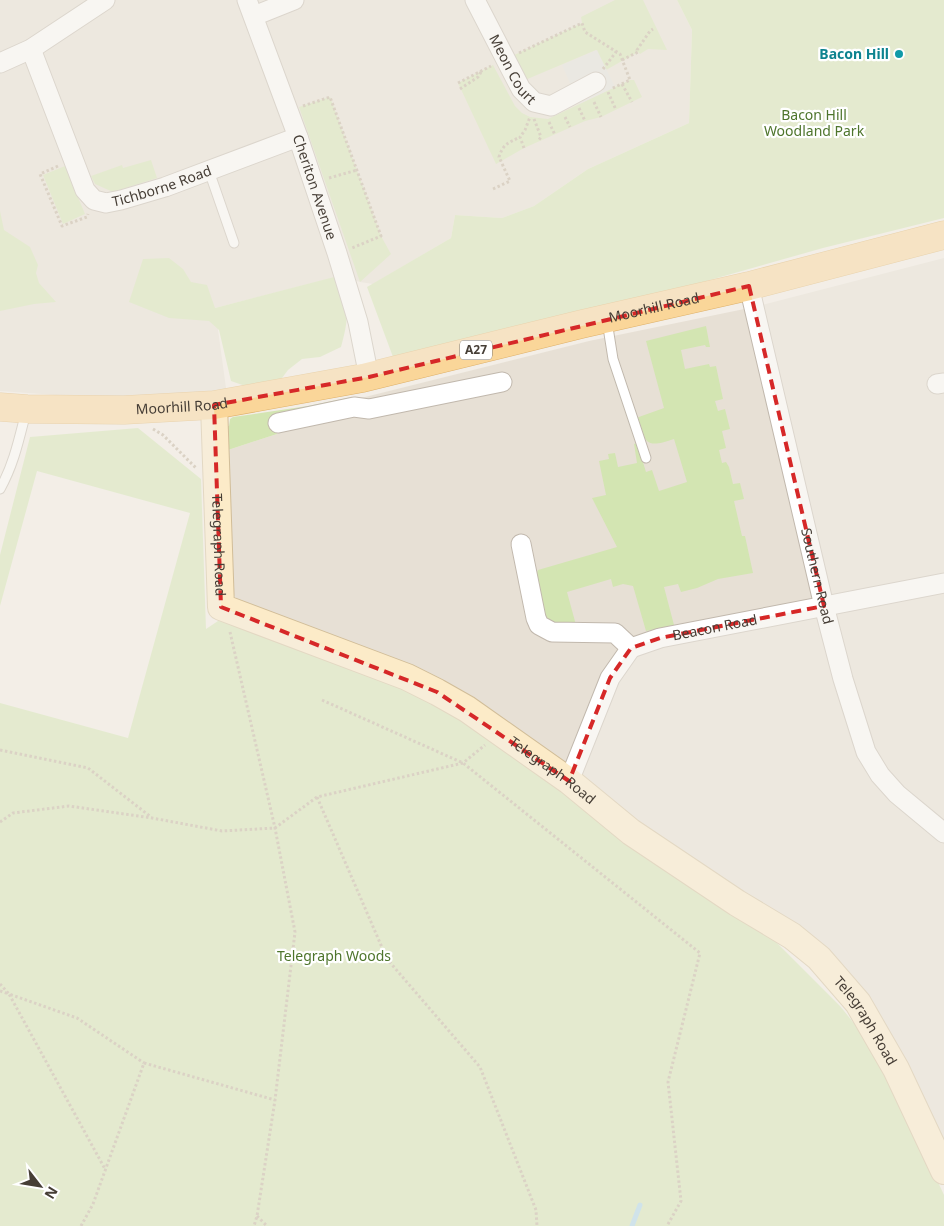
<svg xmlns="http://www.w3.org/2000/svg" width="944" height="1226" font-family="'Noto Sans',sans-serif">
	<style>
		.residential { fill: #e7e0d5 }
		.green { fill: #d3e5b2 }
		.parking { fill: #e1dfdc }
		.lines { fill: none; stroke-linecap: round; stroke-linejoin: round }
		.stream { stroke: #a6d6ed; stroke-width: 5 }
		.lane-casing { stroke: #c1b8ad; stroke-width: 11 }
		.street-casing { stroke: #c1b8ad; stroke-width: 21 }
		.secondary-casing { stroke: #d1bd98; stroke-width: 28 }
		.primary-casing { stroke: #deb16a; stroke-width: 29 }
		.path { stroke: #bfb09c; stroke-width: 3; stroke-dasharray: 2.5 2.5; stroke-linecap: butt }
		.lane { stroke: #fff; stroke-width: 9 }
		.street { stroke: #fff; stroke-width: 19 }
		.secondary { stroke: #fcebc8; stroke-width: 26 }
		.primary { stroke: #fad699; stroke-width: 28 }
		.marked { fill: none; stroke: #d62828; stroke-width: 4; stroke-dasharray: 10 6; stroke-linejoin: round }
		.culture-dot { fill: #0f9aa8; stroke: #fff; stroke-width: 2 }
		.labels { text-anchor: middle; stroke-width: 4.5; stroke-linejoin: round; paint-order: stroke }
		.shield { fill: #fff; stroke: #7e7872; stroke-width: 1 }
		.shield-label { font-size: 12px; font-weight: bold; fill: #463e36 }
		.culture-label { font-size: 14px; font-weight: bold; fill: #0d838f; stroke: #fff; text-anchor: end }
		.street-label { font-size: 14px; fill: #463e36; stroke: #fff }
		.park-label { font-size: 14px; fill: #4e752c; stroke: #fff }
	</style>
	<rect width="100%" height="100%" fill="#f3eee7"/>
	<g class="residential">
		<path d="M0 0H677L692 30 689 123 588 169 534 206 502 218 455 215 451 238 373 284 360 282 340 276 215 308 227 395 98 398 0 391Z"/>
		<path d="M944 258V1148L855 990 242 606 228 587 225 451 277 434 273 420 589 341 754 307Z"/>
	</g>
	<g class="green">
		<path d="M615 0H643L667 50 648 49 640 54 638 52 606 70 596 50 518 83 506 59 582 23 581 17Z"/>
		<path d="M677 0H944V218L823 248 671 291 393 357 367 287 451 238 455 215 502 218 534 206 588 169 689 123 692 30Z"/>
		<path d="M493 65 515 106 522 113 530 117 548 119 630 80H634L642 97 601 117 585 121 524 148 496 164 458 83Z"/>
		<path d="M330 97 381 236 391 254 360 282 299 107Z"/>
		<path d="M151 160 157 178 113 192 95 184 91 176 122 165 123 168Z"/>
		<path d="M65 166 85 214 63 224 43 175Z"/>
		<path d="M0 211 4 230 30 247 38 265 36 273 39 283 56 302 34 304 0 311Z"/>
		<path d="M169 258 183 269 191 282 207 285 215 308 338 276C348 307 350 315 341 347L320 357 302 359 288 370 282 378 262 392 231 381 219 330 209 321 169 318 129 302 143 259Z"/>
		<path d="M706 326 710 347H706L705 345 681 350 685 369 709 364 710 367 716 366 723 399 715 401 718 411 725 409 730 429 722 431 726 448 719 450 722 463 726 462 729 467 733 484 740 483 744 499 734 501 742 536H745L753 573 718 579 697 588 681 592 678 584 664 587 674 625 646 631 633 586 623 584 613 587 611 579 567 592 576 625C570 625 561 627 555 625 538 619 537 589 536 574L538 570 617 547 592 498 606 495 599 461 609 459 608 454 615 453 618 467 637 463 634 444 637 443 646 472 652 470 659 491 687 482 674 439C645 449 646 443 636 418L664 408 646 341Z"/>
		<path d="M352 397 273 421 277 434 225 451 226 426H229L230 419 233 417 308 406Z"/>
		<path d="M138 428 201 479 206 629 221 619 383 680 472 720 761 927 840 1006 878 1053 944 1195V1226H0V703L128 738 190 513 37 471 0 606V555L30 437Z"/>
	</g>
	<path class="parking" d="M597 50 615 87 579 104 562 65Z"/>
	<g class="lines">
		<path class="stream" d="M632 1226 640 1205"/>
		<defs>
			<g id="lane">
				<path d="M209 171 234 243"/>
				<path d="M607 321 613 359 646 458"/>
				<path d="M0 489C14 464 19 439 26 412"/>
			</g>
			<g id="street">
				<path id="s1" d="M247 0 298 137 337 253 358 322 369 377"/>
				<path id="s2" d="M475 0 521 89 534 102 551 106 596 82"/>
				<path d="M254 16 294 0"/>
				<path id="s3" d="M31 49 85 190 94 200 106 203 121 200 165 187 298 137"/>
				<path d="M0 63 31 49 105 0"/>
				<path id="s4" d="M749 286 824 606 843 679 866 752 880 775 897 794 944 833"/>
				<path d="M937 384 944 383"/>
				<path d="M278 423 354 407 369 409 502 382"/>
				<path d="M521 544 536 618 539 625 552 632 615 633 631 648"/>
				<path id="s5" d="M569 781 610 678 631 648 660 638 944 583"/>
			</g>
			<g id="secondary">
				<path id="s6" d="M214 405 221 607 407 677 437 692 467 709 569 781 631 832 737 903 792 936 819 958 858 1003 896 1069 944 1171"/>
			</g>
			<g id="primary">
				<path id="s7" d="M0 407 27 409 124 410 214 405 363 378 582 324 749 286 944 235"/>
			</g>
		</defs>
		<use href="#lane" class="lane-casing"/>
		<use href="#street" class="street-casing"/>
		<use href="#secondary" class="secondary-casing"/>
		<use href="#primary" class="primary-casing"/>
		<g class="path">
			<path d="M519 53 582 23 585 32 620 54 630 80 611 89"/>
			<path d="M622 60 638 52 637 50 650 31 653 29"/>
			<path d="M603 69 616 52"/>
			<path d="M458 83 491 66"/>
			<path d="M622 84 632 102"/>
			<path d="M460 89 478 77 481 72"/>
			<path d="M608 92 616 110"/>
			<path d="M594 102 601 117"/>
			<path d="M303 106 330 97 381 236 352 248"/>
			<path d="M579 108 585 121"/>
			<path d="M565 117 570 127"/>
			<path d="M534 119 541 137 538 141"/>
			<path d="M549 122 555 135"/>
			<path d="M524 148 520 137 525 130 530 117"/>
			<path d="M58 166 40 174 62 226 87 217 88 214"/>
			<path d="M329 178 357 170"/>
			<path d="M493 189 510 181 499 157C503 144 508 143 520 137"/>
			<path d="M153 429 163 435 197 469"/>
			<path d="M230 632 275 828 295 932 275 1100 257 1216 254 1226"/>
			<path d="M322 700 463 763 700 953 668 1082 681 1201 667 1226"/>
			<path d="M0 750 88 768 151 817"/>
			<path d="M317 797 387 959 480 1067 536 1210 537 1226"/>
			<path d="M0 822 13 813 69 806 152 818 222 831 275 828 317 797 463 763 485 745"/>
			<path d="M0 984 9 994 77 1018 144 1063"/>
			<path d="M0 991 9 994 105 1169"/>
			<path d="M257 1216 267 1226"/>
			<path d="M81 1226 93 1204 144 1063 275 1100"/>
		</g>
		<use href="#lane" class="lane"/>
		<use href="#street" class="street"/>
		<use href="#secondary" class="secondary"/>
		<use href="#primary" class="primary"/>
	</g>
	<path d="M0 0H944V1226H0ZM749 286 824 606 660 638 631 648 610 678 569 781 437 692 221 607 214 405 369 377Z" fill="#f3eee7" fill-opacity=".55" fill-rule="evenodd"/>
	<path class="marked" d="M749 286 824 606 660 638 631 648 610 678 569 781 437 692 221 607 214 405 369 377Z"/>
	<circle class="culture-dot" cx="899" cy="54" r="5"/>
	<g class="labels">
		<rect class="shield" x="460" y="340.5" width="32" height="19" rx="4"/>
		<g class="shield-label">
			<text x="476" y="354">A27</text>
		</g>
		<g class="culture-label">
			<text x="889" y="59">Bacon Hill</text>
		</g>
		<g class="street-label">
			<text dy="5" stroke="none"><textPath href="#s2" startOffset="79">Meon Court</textPath></text>
			<text dy="5" stroke="none"><textPath href="#s3" startOffset="235">Tichborne Road</textPath></text>
			<text dy="5" stroke="none"><textPath href="#s1" startOffset="199">Cheriton Avenue</textPath></text>
			<text dy="5" stroke="none"><textPath href="#s7" startOffset="665">Moorhill Road</textPath></text>
			<text dy="5" stroke="none"><textPath href="#s7" startOffset="182">Moorhill Road</textPath></text>
			<text dy="5" stroke="none"><textPath href="#s6" startOffset="140">Telegraph Road</textPath></text>
			<text dy="5" stroke="none"><textPath href="#s4" startOffset="298">Southern Road</textPath></text>
			<text dy="5" stroke="none"><textPath href="#s5" startOffset="234">Beacon Road</textPath></text>
			<text dy="5" stroke="none"><textPath href="#s6" startOffset="574">Telegraph Road</textPath></text>
			<text dy="5" stroke="none"><textPath href="#s6" startOffset="979">Telegraph Road</textPath></text>
		</g>
		<g class="park-label">
			<text x="814" y="120">Bacon Hill<tspan x="814" dy="16">Woodland Park</tspan></text>
			<text x="334" y="961">Telegraph Woods</text>
		</g>
	</g>
	<g transform="translate(40 1186) rotate(121)" stroke="#ffffff" stroke-width="4" paint-order="stroke">
	<path d="M0-4L9 19L0 12L-9 19Z" fill="#463e36"/>
	<text y="-8" font-size="14" font-weight="bold" text-anchor="middle" fill="#463e36">N</text>
	</g>
</svg>
